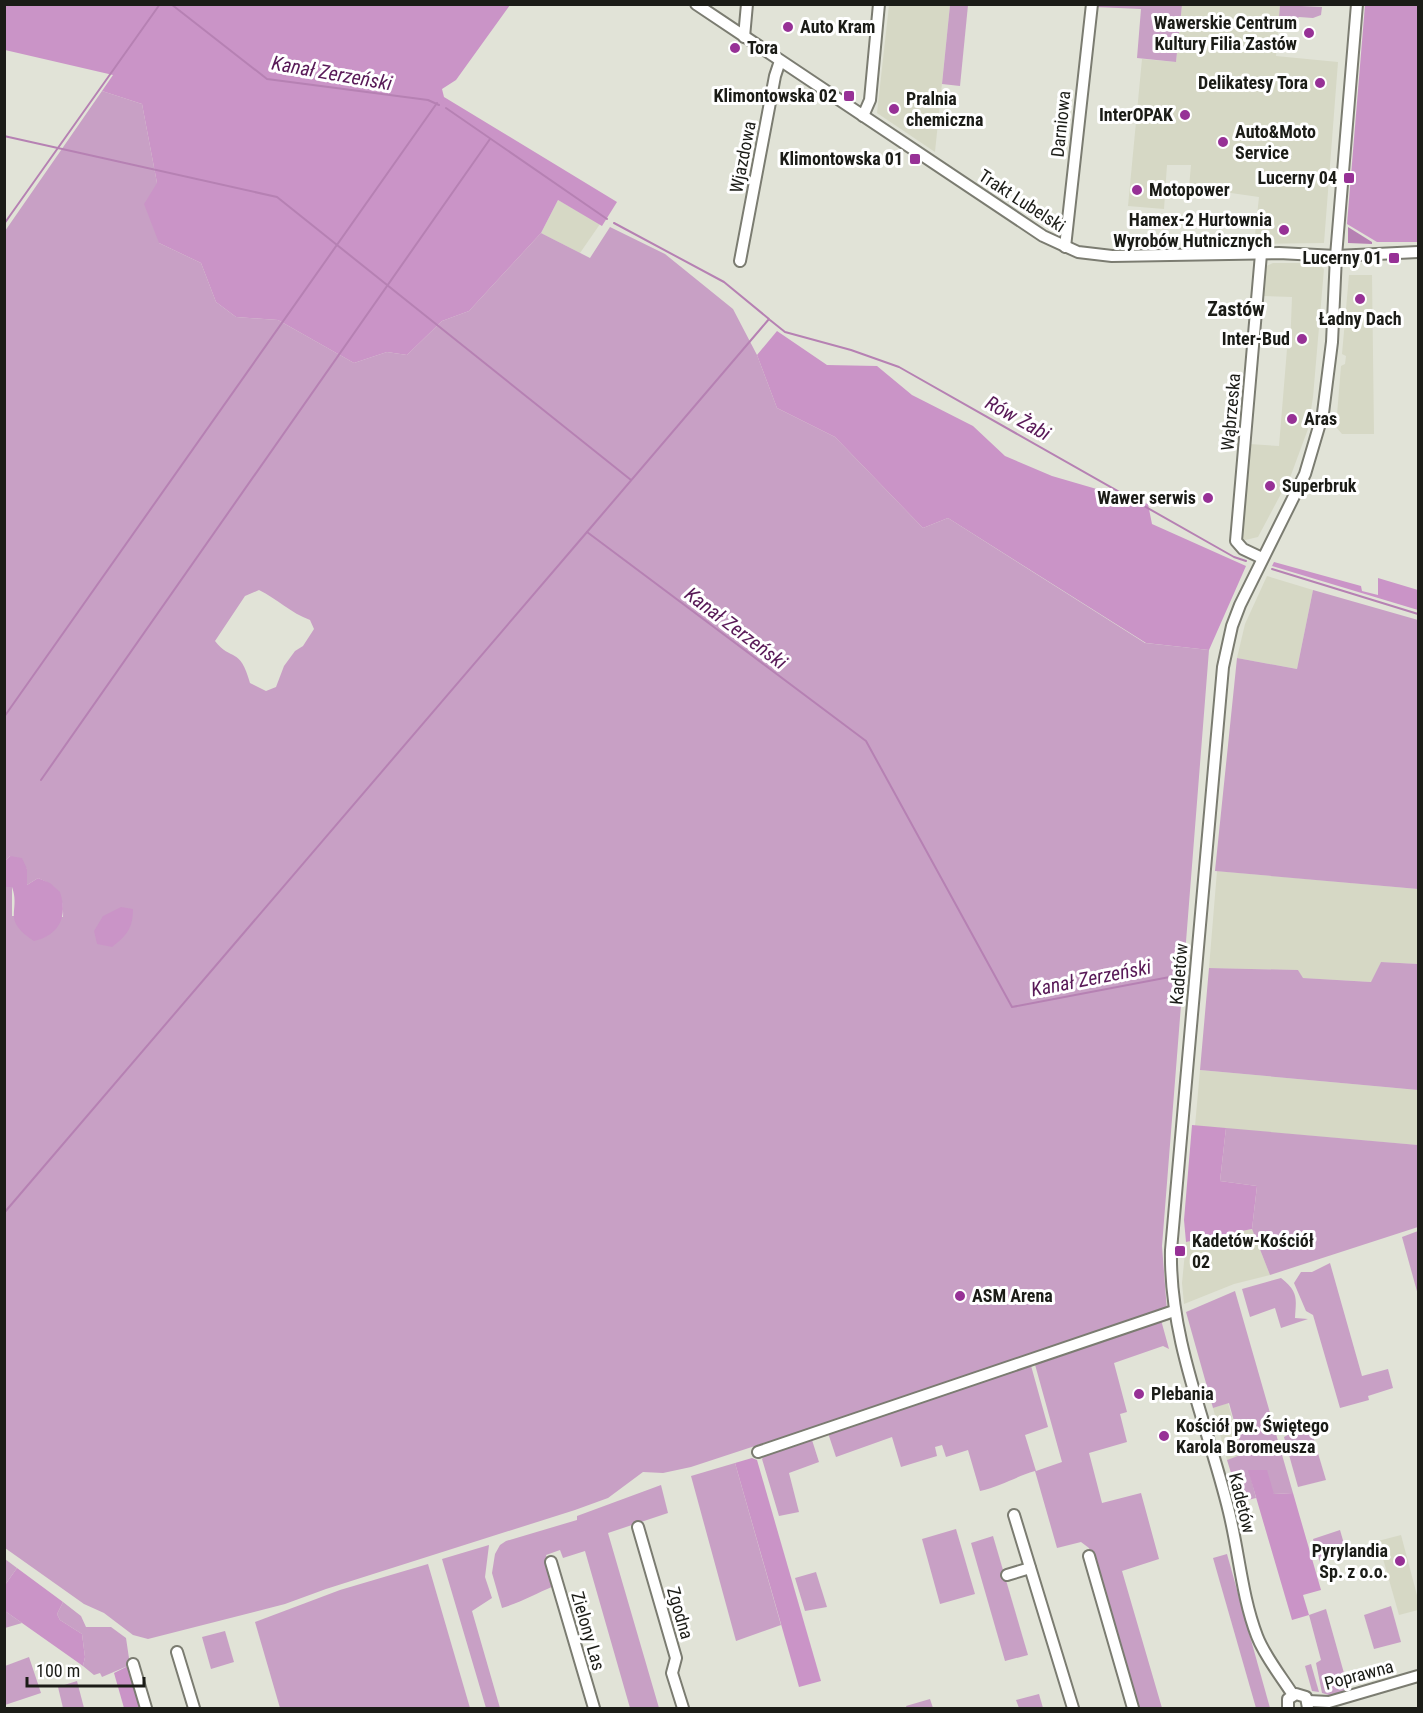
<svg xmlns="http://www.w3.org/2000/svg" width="1423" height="1713" font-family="'Roboto Condensed',sans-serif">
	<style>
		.built { fill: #d6d8c5 }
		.green { fill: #c8a0c5; fill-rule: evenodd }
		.forest { fill: #ca94c7 }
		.water { fill: #b681b3 }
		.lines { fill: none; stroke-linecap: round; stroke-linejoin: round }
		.stream { stroke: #b681b3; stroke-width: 2 }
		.minor-casing { stroke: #7b7c71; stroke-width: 14 }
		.minor { stroke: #fff; stroke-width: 10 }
		.poi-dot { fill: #973196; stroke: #fff; stroke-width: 2 }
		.labels { text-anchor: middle; stroke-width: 6; stroke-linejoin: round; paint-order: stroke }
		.poi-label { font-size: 18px; font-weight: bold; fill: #1b1c17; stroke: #fff; text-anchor: end }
		.street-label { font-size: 18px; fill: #1b1c17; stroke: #fff }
		.water-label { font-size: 20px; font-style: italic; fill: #581957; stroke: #fff }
		.neighbourhood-label { font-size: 20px; font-weight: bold; fill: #1b1c17; stroke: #fff }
	</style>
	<rect width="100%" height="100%" fill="#e1e3d7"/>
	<g class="built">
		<path d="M889 5H950L935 152 877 113Z"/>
		<path d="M1182 5H1280L1276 56 1338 62 1324 243 1254 244 1259 197 1189 187 1191 165H1167L1164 209 1128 206 1142 59 1176 62Z"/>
		<path d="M558 200 600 224 580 253 541 233Z"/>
		<path d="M1273 263H1318L1324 269 1313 397 1308 429 1291 475 1258 537 1241 541 1249 444 1279 446 1287 349H1290L1292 297 1262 296 1264 267Z"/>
		<path d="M1349 275H1372L1374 434H1342L1336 427 1341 366 1345 364 1346 356 1342 354Z"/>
		<path d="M1267 576 1313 590 1297 669 1237 658 1245 624Z"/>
		<path d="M1217 871 1418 889V964L1381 962 1372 982 1302 978 1298 970 1209 968Z"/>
		<path d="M1200 1070 1418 1090V1145L1195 1126Z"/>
		<path d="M1252 1229 1270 1275 1234 1284 1184 1304 1182 1283 1186 1242Z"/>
		<path d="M1228 1403 1243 1455 1227 1460 1213 1408Z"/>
		<path d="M1401 1535 1418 1599V1610L1399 1615 1378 1541Z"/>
	</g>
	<g class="green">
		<path d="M1095 4 1182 5 1176 62 1137 58 1141 9 1095 7Z"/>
		<path d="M950 5H968L960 86 942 84Z"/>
		<path d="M1280 5 1322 7 1321 15 1313 18 1299 17 1294 21H1288L1285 30 1278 29Z"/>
		<path d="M102 91 142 104 157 183 159 243 201 263 216 302 236 317 278 320 354 363 387 352 407 355 442 321 469 311 541 233 590 258 610 227 665 254 733 309 757 355 777 408 835 437 923 528 948 518 1145 643 1209 650 1162 1246 1167 1311 691 1467 663 1473 643 1472 608 1498 575 1510 326 1589 285 1604 148 1639 133 1635 104 1613 84 1604 5 1548V887H12V916L63 917C64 896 58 886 38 878L27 885V869L10 856 5 861V231ZM259 590C277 599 291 613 310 620L314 629 303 646 295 651 284 666 276 687 266 691 250 683C240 646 231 662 215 641L245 596Z"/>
		<path d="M1313 590 1418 620V889L1215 871 1237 658 1297 669Z"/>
		<path d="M1381 962 1418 964V1090L1200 1070 1209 968 1298 970 1303 978 1371 982Z"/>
		<path d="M1226 1128 1418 1145V1227L1270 1275 1252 1229 1257 1186 1220 1181Z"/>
		<path d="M1418 1231V1295L1402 1237Z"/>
		<path d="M1330 1263 1362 1376 1388 1369 1393 1388 1368 1396 1369 1400 1340 1408 1313 1315 1306 1311 1294 1283 1301 1272H1312Z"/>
		<path d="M1281 1278C1299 1292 1296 1299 1295 1318L1308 1319 1281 1328 1275 1308 1250 1317 1242 1289Z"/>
		<path d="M1235 1291 1293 1493 1274 1494 1249 1470 1256 1498 1240 1502 1227 1460 1243 1454 1229 1403 1213 1408 1186 1312Z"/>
		<path d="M1161 1320 1169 1349 1163 1346 1114 1363 1127 1412 1120 1414 1127 1442 1089 1453 1102 1503 1141 1493 1159 1559 1122 1571 1162 1708H1137L1089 1548 1081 1542 1057 1548 1035 1471C1015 1477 1001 1486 980 1491L968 1450 946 1457 942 1445 935 1447 937 1456 901 1467 892 1437 836 1457 827 1430 1030 1362 1048 1427 1025 1435 1036 1471 1062 1462 1034 1361Z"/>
		<path d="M1309 1423 1326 1480 1298 1487 1284 1437Z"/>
		<path d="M806 1438 812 1440 819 1462 789 1473 799 1512 779 1516 762 1459 768 1451Z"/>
		<path d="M735 1463 781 1625 736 1641 691 1476Z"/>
		<path d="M661 1485 668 1513 608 1533 659 1708H630L585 1551 563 1558 560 1550 546 1555 554 1586C535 1594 522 1602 502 1608L492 1573 495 1554 500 1545 506 1541 577 1520V1516Z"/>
		<path d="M956 1529 975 1594 940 1604 922 1539Z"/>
		<path d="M1340 1530 1347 1554 1320 1562 1313 1539Z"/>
		<path d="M993 1536 1028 1655 1005 1661 971 1543Z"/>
		<path d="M489 1545 485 1577 492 1598 472 1611 500 1708H486L442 1559Z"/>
		<path d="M1227 1554 1270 1708H1256L1213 1558Z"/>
		<path d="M5 1559 17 1568 5 1585Z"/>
		<path d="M428 1564 470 1708H280L255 1622 340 1590Z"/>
		<path d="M816 1572 827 1607 805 1611 795 1578Z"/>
		<path d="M63 1602 81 1616 86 1627H111L126 1638 130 1665 102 1677 100 1673 94 1675 83 1666 85 1657 82 1634 60 1620 57 1614Z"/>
		<path d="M1391 1606 1401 1642 1374 1649 1364 1615Z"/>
		<path d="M1326 1609 1349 1691 1332 1696 1322 1693 1316 1663 1321 1660 1309 1615Z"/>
		<path d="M4 1611H5L22 1623 5 1628Z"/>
		<path d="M225 1631 234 1662 211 1669 202 1637Z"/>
		<path d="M29 1657 41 1693 5 1705V1666Z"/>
		<path d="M1311 1664 1319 1692 1312 1691 1305 1666Z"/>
		<path d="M77 1681 84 1708H63L58 1687Z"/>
		<path d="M1039 1694 1043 1708H1019L1016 1700Z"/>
		<path d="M930 1699 933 1708H907L906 1706Z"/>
	</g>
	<g class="forest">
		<path d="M5 4 510 5 456 80 442 89 444 97 617 202 602 226 558 200 541 233 469 311 442 321 407 355 387 352 354 363 278 320 236 317 216 302 201 263 159 243 144 204 157 183 142 104 102 91 113 75 5 50Z"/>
		<path d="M1365 5H1418V242H1377L1347 224Z"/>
		<path d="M777 331 827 365 877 366 912 395 973 426 1005 456 1052 476 1148 504 1152 524 1246 566 1209 650 1146 643 948 518 923 528 835 437 777 408 757 355Z"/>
		<path d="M1274 562 1361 586 1362 591 1378 595V578L1418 590V610L1272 566Z"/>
		<path d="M10 856 22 858 27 869V885L38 878 50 883 60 892C68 916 60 935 34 941 1 919 21 912 12 887H4L5 861Z"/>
		<path d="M121 907 133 909C133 928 127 935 112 947L97 944 94 931 103 916Z"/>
		<path d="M1192 1125 1226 1128 1220 1181 1257 1186 1252 1229 1186 1242 1184 1220Z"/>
		<path d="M752 1458 757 1460 821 1681 799 1687 735 1463Z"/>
		<path d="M1248 1470H1267L1274 1494 1293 1493 1321 1590 1303 1595 1309 1615 1292 1620Z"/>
		<path d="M17 1568 63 1602 57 1614 60 1620 82 1634 85 1657 83 1666 5 1611V1585Z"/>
		<path d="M130 1665 143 1708H124L114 1673Z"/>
	</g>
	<path class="water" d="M1348 227 1372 242V244L1348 243Z"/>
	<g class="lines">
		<g class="stream">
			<path d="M171 4 267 79 428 100 439 105"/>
			<path d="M446 108 607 219"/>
			<path d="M4 136 277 197 631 480"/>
			<path d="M614 223 724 282 769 319 587 532 866 741 1012 1007 1175 976"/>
			<path d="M4 224 160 4"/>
			<path d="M770 320 785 332 851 350 899 367 1234 557 1246 561"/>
			<path d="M1272 569 1418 614"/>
			<path d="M4 717 437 103"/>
			<path d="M41 780 490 139"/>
			<path d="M4 1213 587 532"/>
		</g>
		<defs>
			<g id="minor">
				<path d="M696 4 1043 236 1078 252 1112 256 1279 253 1336 256 1418 252"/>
				<path d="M744 37 747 4"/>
				<path d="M863 116 870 100 879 4"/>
				<path d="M1065 247 1092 4"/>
				<path d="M1261 254 1236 541 1243 549 1262 558"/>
				<path d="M740 261 775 76 780 61"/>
				<path d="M758 1452 1174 1311"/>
				<path d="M1014 1515 1073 1708"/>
				<path d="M638 1527 676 1658 672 1673 683 1708"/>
				<path d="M1089 1556 1133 1708"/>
				<path d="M551 1562 594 1708"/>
				<path d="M1007 1575 1030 1568"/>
				<path d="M177 1652 194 1708"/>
				<path d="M133 1664 146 1708"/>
				<path d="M1293 1695C1281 1676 1265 1657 1257 1636 1242 1597 1239 1553 1229 1512 1208 1425 1169 1340 1171 1250L1223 667 1232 626 1240 605 1305 474 1323 413 1332 342 1336 256 1357 4"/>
				<path d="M1308 1701 1329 1702 1418 1676"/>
				<path d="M1288 1708V1699L1296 1694 1306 1697 1308 1708"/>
			</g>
		</defs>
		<use href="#minor" class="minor-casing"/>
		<use href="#minor" class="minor"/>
	</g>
	<g class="poi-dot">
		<circle cx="788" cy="27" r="6"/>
		<circle cx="1309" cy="33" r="6"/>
		<circle cx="735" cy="48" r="6"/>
		<circle cx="1320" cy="83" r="6"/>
		<rect x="843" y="90" width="12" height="12" rx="3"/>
		<circle cx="894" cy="109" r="6"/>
		<circle cx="1185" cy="115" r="6"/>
		<circle cx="1223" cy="142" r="6"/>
		<rect x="909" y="153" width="12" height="12" rx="3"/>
		<rect x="1343" y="172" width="12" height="12" rx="3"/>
		<circle cx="1137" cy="190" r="6"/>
		<circle cx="1284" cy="230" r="6"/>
		<rect x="1388" y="252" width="12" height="12" rx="3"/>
		<circle cx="1360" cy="299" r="6"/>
		<circle cx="1302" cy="339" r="6"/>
		<circle cx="1292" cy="419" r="6"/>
		<circle cx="1270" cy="486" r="6"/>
		<circle cx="1208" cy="498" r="6"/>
		<rect x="1174" y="1245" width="12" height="12" rx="3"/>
		<circle cx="960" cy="1296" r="6"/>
		<circle cx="1139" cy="1394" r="6"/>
		<circle cx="1164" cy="1436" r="6"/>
		<circle cx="1400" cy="1561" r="6"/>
	</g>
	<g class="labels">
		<g class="poi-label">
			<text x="1297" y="29">Wawerskie Centrum<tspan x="1297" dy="21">Kultury Filia Zastów</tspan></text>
			<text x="800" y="33" text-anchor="start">Auto Kram</text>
			<text x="747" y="54" text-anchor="start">Tora</text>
			<text x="1308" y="89">Delikatesy Tora</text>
			<text x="837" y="102">Klimontowska 02</text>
			<text x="906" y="105" text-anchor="start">Pralnia<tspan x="906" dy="21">chemiczna</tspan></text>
			<text x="1173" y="121">InterOPAK</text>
			<text x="1235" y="138" text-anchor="start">Auto&amp;Moto<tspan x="1235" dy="21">Service</tspan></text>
			<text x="903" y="165">Klimontowska 01</text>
			<text x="1337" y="184">Lucerny 04</text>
			<text x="1149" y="196" text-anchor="start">Motopower</text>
			<text x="1272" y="226">Hamex-2 Hurtownia<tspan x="1272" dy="21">Wyrobów Hutnicznych</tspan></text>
			<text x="1382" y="264">Lucerny 01</text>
			<text x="1360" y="325" text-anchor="middle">Ładny Dach</text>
			<text x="1290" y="345">Inter-Bud</text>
			<text x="1304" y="425" text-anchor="start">Aras</text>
			<text x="1282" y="492" text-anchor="start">Superbruk</text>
			<text x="1196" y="504">Wawer serwis</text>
			<text x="1192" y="1247" text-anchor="start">Kadetów-Kościół<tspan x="1192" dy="21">02</tspan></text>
			<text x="972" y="1302" text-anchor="start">ASM Arena</text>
			<text x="1151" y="1400" text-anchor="start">Plebania</text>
			<text x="1176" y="1432" text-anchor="start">Kościół pw. Świętego<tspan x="1176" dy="21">Karola Boromeusza</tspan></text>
			<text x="1388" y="1557">Pyrylandia<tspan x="1388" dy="21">Sp. z o.o.</tspan></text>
		</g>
		<g class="street-label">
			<text transform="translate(1061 124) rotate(-84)" y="6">Darniowa</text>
			<text transform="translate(743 157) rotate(-79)" y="6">Wjazdowa</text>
			<text transform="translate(1022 201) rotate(33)" y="6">Trakt Lubelski</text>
			<text transform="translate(1231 412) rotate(-85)" y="6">Wąbrzeska</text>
			<text transform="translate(1179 974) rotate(-85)" y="6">Kadetów</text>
			<text transform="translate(1242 1503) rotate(76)" y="6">Kadetów</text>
			<text transform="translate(680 1613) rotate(74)" y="6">Zgodna</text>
			<text transform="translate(588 1631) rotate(74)" y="6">Zielony Las</text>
			<text transform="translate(1359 1675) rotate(-15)" y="6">Poprawna</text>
		</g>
		<g class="water-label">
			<text transform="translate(332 73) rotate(10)" y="7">Kanał Zerzeński</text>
			<text transform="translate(1018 418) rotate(29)" y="7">Rów Żabi</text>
			<text transform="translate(736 628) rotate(37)" y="7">Kanał Zerzeński</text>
			<text transform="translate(1091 978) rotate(-11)" y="7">Kanał Zerzeński</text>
		</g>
		<g class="neighbourhood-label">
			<text x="1236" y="316">Zastów</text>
		</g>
	</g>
	<rect width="1423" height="1713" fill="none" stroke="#1b1c17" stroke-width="12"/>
	<path d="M27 1677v9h117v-9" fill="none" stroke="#1b1c17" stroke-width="3"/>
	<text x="36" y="1677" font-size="18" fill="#1b1c17" stroke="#ffffff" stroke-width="4.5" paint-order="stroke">100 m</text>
</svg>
